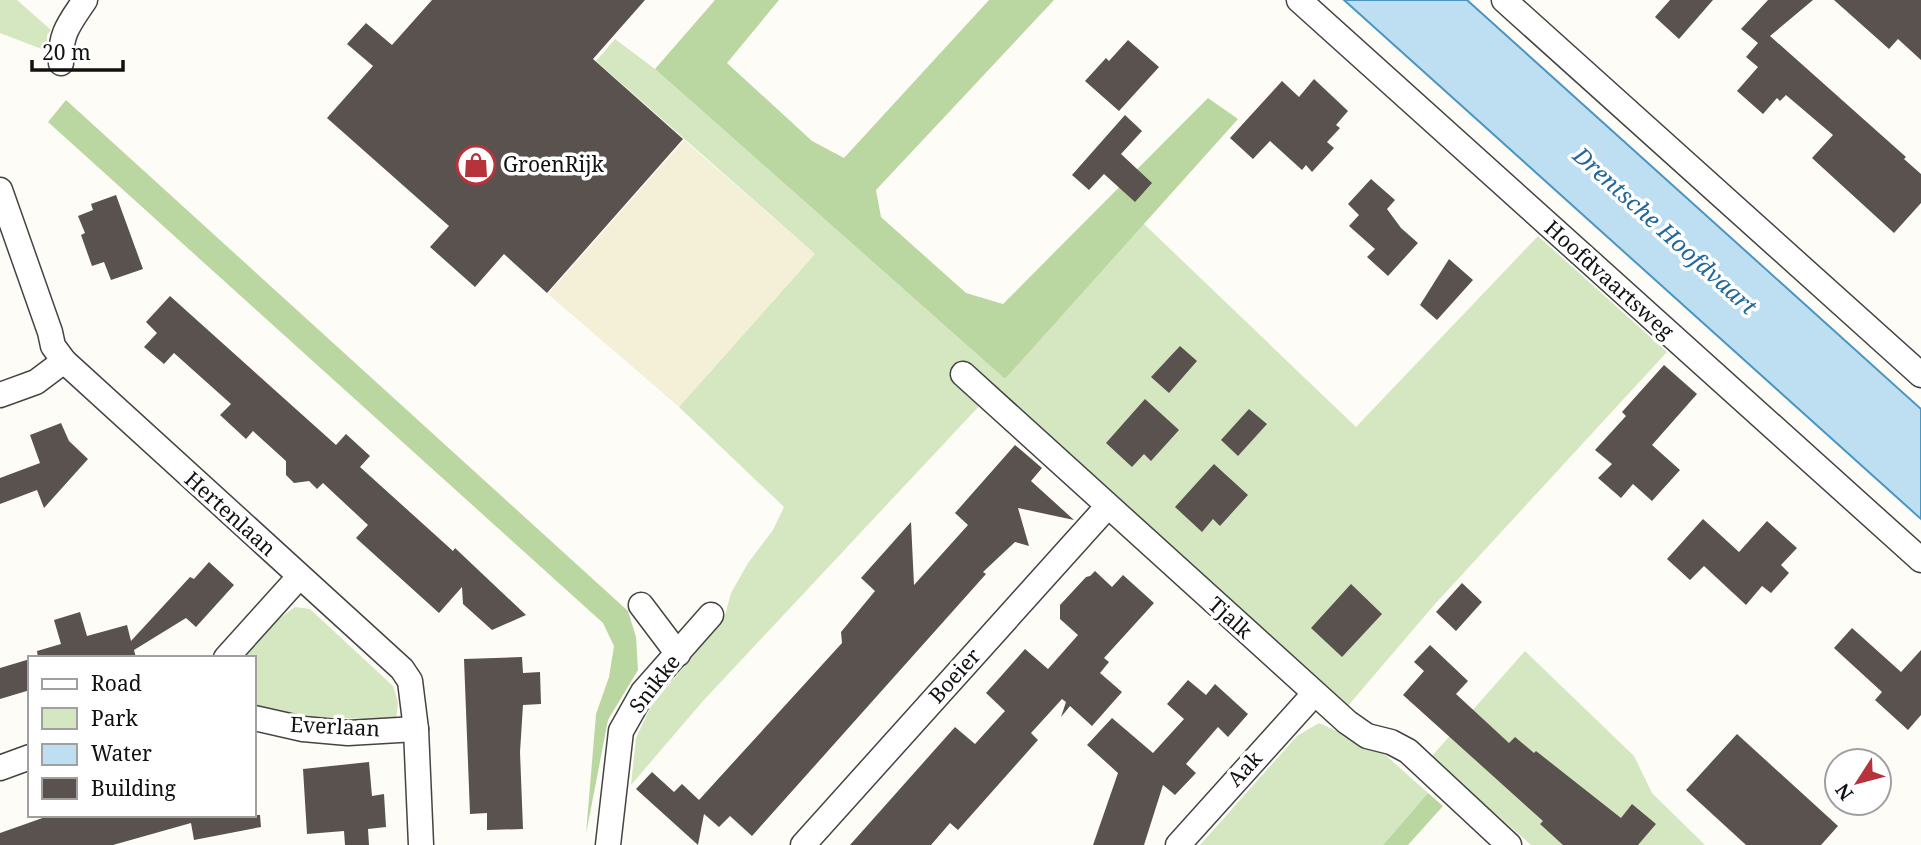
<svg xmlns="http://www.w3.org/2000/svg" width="1921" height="845" font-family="'Noto Serif',serif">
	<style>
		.farmland { fill: #f3f0d7 }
		.green { fill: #d5e7c1 }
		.forest { fill: #bad7a1 }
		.water { fill: #bedff2; stroke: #4b95c3; stroke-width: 2 }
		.building { fill: #59524e }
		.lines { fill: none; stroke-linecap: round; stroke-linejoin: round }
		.street-casing { stroke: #444; stroke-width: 27 }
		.street { stroke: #fff; stroke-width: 24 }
		.labels { text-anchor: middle; stroke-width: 7; stroke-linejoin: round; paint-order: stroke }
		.poi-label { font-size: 21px; fill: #111; stroke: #fff; text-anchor: start }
		.street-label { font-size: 21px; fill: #111; stroke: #fff }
		.water-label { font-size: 23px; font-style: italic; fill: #23689a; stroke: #fff }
	</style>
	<rect width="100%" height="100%" fill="#fefcf6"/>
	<path class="farmland" d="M684 140 815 254 679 407 548 294Z"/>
	<g class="green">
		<path d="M0 0H17L51 30 47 35V51L0 33Z"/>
		<path d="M615 39 655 69 1005 379 1143 223 1356 427 1538 236 1667 352 1435 604 1347 707 997 387 703 701 631 785 636 738 651 706 724 619 731 593 748 563 773 530 784 507 679 407 815 254 596 61Z"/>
		<path d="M295 607 310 609 393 686 398 702 396 720 308 717 254 709V658H243L280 618Z"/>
		<path d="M1525 651 1634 756 1652 793 1705 845H1531L1431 757Z"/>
		<path d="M1319 723 1381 751 1428 793 1383 845H1200L1297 736Z"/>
	</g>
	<g class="forest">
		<path d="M715 0H779L727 63 812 141 844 158 989 0H1054L876 190 881 217 966 293 1003 304 1208 98 1238 119 1005 379 655 69Z"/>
		<path d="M66 100 628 611 636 637 638 670 608 720 586 834 596 714 609 677 614 646 603 623 48 122Z"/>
		<path d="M1428 793 1443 806 1408 845H1383Z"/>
	</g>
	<path class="water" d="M1344 0H1467L1921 409V519Z"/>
	<g class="building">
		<path d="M432 0H645L593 59 683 139 547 293 504 254 475 287 430 247 449 226 327 118 373 66 347 44 366 23 392 45Z"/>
		<path d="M1670 0H1713L1679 39 1655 17Z"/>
		<path d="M1768 0H1813L1770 36 1906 157 1904 159 1921 174V203L1894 233 1812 158 1833 135 1786 95 1780 101 1777 98 1763 114 1737 91 1758 67 1746 57 1758 43 1741 29Z"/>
		<path d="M1834 0H1921V60L1898 39 1889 49Z"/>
		<path d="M1128 40 1159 67 1119 111 1085 81 1106 58 1109 61Z"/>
		<path d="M1314 79 1348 111 1336 125 1340 128 1327 142 1334 148 1312 172 1306 165 1302 170 1270 141 1253 159 1230 138 1282 81 1299 97Z"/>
		<path d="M1125 115 1142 131 1121 154 1152 183 1135 202 1104 174 1089 190 1072 175Z"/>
		<path d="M1371 179 1395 200 1387 209 1401 228 1418 243 1388 276 1367 257 1375 249 1349 226 1359 215 1348 204Z"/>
		<path d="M116 195 143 269 111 280 104 262 92 266 81 235 85 233 78 216 93 210 91 204Z"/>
		<path d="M1449 259 1473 280 1437 320 1420 305Z"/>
		<path d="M170 296 336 445 346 434 370 456 360 467 453 551 455 548 526 615 492 630 463 604 462 587 439 613 356 538 368 525 323 483 317 489 309 481 294 483 286 475V461L253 431 246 439 220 415 231 404 174 353 164 364 144 347 157 333 146 322Z"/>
		<path d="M1180 346 1197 361 1169 393 1151 377Z"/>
		<path d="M1664 365 1697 394 1652 445 1680 470 1652 501 1633 484 1621 498 1598 478 1612 464 1595 450 1626 416 1622 412Z"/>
		<path d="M1145 399 1179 430 1151 461 1144 454 1132 467 1106 443Z"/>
		<path d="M1249 409 1267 424 1238 456 1221 440Z"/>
		<path d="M61 423 69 441 88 459 44 508 37 490 0 504V478L40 463 30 435Z"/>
		<path d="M1015 445 1042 468 1031 481 1074 520 1018 508 1029 546 1015 542 983 572 986 574 752 836 730 816 719 827 704 814 698 845 636 789 652 772 674 792 682 784 699 800 842 643 841 632 875 591 861 578 911 522 914 585 968 525 955 513Z"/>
		<path d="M1214 464 1248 495 1220 526 1213 519 1202 532 1175 507Z"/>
		<path d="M1703 519 1739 552 1767 521 1797 548 1781 565 1789 573 1771 593 1762 586 1746 605 1704 566 1690 580 1667 559Z"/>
		<path d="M209 562 234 585 196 627 186 618 134 650 136 658H38L37 651 61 644 54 620 80 612 87 636 127 625 131 641 190 577 194 579Z"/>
		<path d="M1095 571 1112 587 1123 575 1154 603 1104 658 1109 662 1100 673 1122 692 1092 726 1070 706 1061 717 1066 702 1062 699 1031 733 1038 740 958 830 950 823 931 845H850L955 727 975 744 1005 711 986 693 1025 649 1048 669 1078 635 1060 619V605L1086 577 1090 576Z"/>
		<path d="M1462 583 1482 602 1456 631 1436 612Z"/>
		<path d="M1351 584 1382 614 1342 657 1311 628Z"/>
		<path d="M1852 628 1901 672 1921 650V715L1908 730 1875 700 1882 692 1834 648Z"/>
		<path d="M1430 645 1468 681 1456 694 1509 743 1515 737 1534 753 1536 751 1621 818 1632 804 1656 824 1638 845H1563L1540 824 1543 821 1403 695 1424 671 1414 662Z"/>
		<path d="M522 657 523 673 540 672 541 704 523 705 520 752 523 829 487 830V813L470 814 464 659Z"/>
		<path d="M30 659V690L0 699V668Z"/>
		<path d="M1188 680 1206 695 1215 684 1248 714 1228 737 1218 727 1186 764 1196 773 1175 795 1163 785 1144 845H1093L1118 773 1087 745 1112 718 1153 753 1184 719 1167 704Z"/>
		<path d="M1737 734 1838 826 1821 845H1746L1686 790Z"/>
		<path d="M369 762 372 796 384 794 386 827 368 829 369 845H345L344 831 307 834 303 769Z"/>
		<path d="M51 815H260L261 827 194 840 191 823 113 845H0V833Z"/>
	</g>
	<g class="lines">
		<defs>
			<g id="street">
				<path d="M1299 0 1921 560"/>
				<path d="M1504 0 1921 375"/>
				<path d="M61 63C60 33 69 24 85 0"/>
				<path d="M0 190 50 332 53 346 64 361 402 669 410 681 416 729 421 845"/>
				<path d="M963 374 1347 722 1367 736 1391 742 1408 751 1509 845"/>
				<path d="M0 395 36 382 64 361"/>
				<path d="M641 605 678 654"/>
				<path d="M226 658 299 577"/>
				<path d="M254 718 303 729 348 733 416 729"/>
				<path d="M0 768 30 757"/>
				<path d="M608 845 621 731 643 692 711 615"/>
				<path d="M803 845 1107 507"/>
				<path d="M1178 845 1314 694"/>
			</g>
		</defs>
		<use href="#street" class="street-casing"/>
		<use href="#street" class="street"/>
	</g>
	<defs>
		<symbol id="shop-ring" viewBox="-11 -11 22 22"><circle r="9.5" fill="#fff" stroke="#b7333c" stroke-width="1.5"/><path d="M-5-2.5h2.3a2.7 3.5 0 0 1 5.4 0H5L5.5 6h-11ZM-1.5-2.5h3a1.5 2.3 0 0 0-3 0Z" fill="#b7333c"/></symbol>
	</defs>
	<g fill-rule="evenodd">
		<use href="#shop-ring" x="454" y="143" width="44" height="44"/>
	</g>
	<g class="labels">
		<g class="poi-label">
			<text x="503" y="172">GroenRijk</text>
		</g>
		<g class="street-label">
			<text transform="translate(1609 280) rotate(42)" y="7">Hoofdvaartsweg</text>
			<text transform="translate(230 514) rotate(42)" y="7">Hertenlaan</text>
			<text transform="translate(1230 618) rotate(42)" y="7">Tjalk</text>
			<text transform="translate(955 676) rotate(-48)" y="7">Boeier</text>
			<text transform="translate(655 684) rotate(-52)" y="7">Snikke</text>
			<text transform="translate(335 727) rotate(3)" y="7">Everlaan</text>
			<text transform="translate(1245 769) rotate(-47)" y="7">Aak</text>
		</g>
		<g class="water-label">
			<text transform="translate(1665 231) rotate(42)" y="8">Drentsche Hoofdvaart</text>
		</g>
	</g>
	<rect x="28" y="656" width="228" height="161" fill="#ffffff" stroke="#a0a0a0" stroke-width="2"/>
	<rect x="42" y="679" width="35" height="10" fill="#ffffff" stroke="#a0a0a0" stroke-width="2"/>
	<text x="91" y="691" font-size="21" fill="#111111">Road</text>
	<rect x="42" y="708" width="35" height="21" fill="#d5e7c1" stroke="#a0a0a0" stroke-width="2"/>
	<text x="91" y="726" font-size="21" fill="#111111">Park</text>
	<rect x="42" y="744" width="35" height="21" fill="#bedff2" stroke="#a0a0a0" stroke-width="2"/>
	<text x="91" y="761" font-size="21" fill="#111111">Water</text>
	<rect x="42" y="778" width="35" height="21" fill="#59524e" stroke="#a0a0a0" stroke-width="2"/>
	<text x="91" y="796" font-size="21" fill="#111111">Building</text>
	<g transform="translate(1858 782) rotate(234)"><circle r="33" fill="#ffffff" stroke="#a0a0a0" stroke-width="2"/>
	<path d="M0-5L12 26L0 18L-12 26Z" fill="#b7333c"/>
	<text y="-10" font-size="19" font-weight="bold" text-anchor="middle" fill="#111111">N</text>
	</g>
	<path d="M32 60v10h91v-10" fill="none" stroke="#111111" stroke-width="3.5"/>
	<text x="42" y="60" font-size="21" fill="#111111" stroke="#ffffff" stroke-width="5" paint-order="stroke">20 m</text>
</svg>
